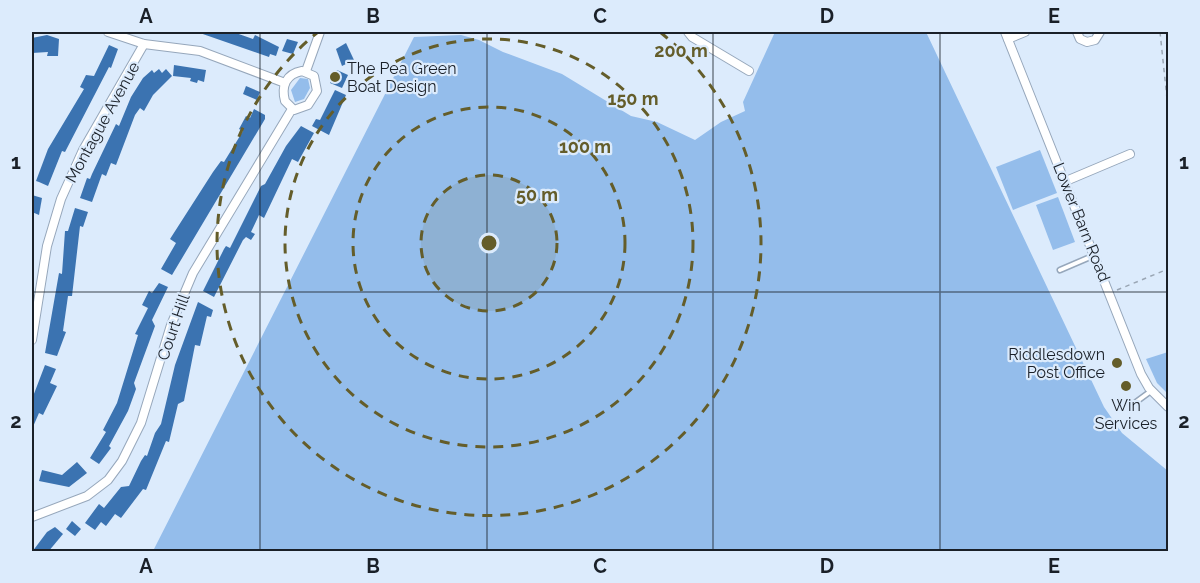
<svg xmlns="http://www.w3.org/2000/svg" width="1200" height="583" font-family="Raleway,sans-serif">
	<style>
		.green { fill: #94bdeb }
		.building { fill: #3b73b1 }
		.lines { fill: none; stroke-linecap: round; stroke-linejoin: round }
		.service-casing { stroke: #96a7bb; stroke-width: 7 }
		.minor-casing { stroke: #96a7bb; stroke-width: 10 }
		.path { stroke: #9aa6b4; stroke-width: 1.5; stroke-dasharray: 4.5 4.5; stroke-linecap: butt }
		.service { stroke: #fff; stroke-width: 4 }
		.minor { stroke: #fff; stroke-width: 8 }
		.grid { fill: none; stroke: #1a2028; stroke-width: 1.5; stroke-opacity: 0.55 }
		.ring { fill: none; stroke: #645d2a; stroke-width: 3; stroke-dasharray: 10 8 }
		.poi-dot { fill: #645d2a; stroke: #dcebfc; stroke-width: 2 }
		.labels { text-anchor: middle; stroke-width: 4.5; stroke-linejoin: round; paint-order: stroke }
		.poi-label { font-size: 16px; fill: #1a2028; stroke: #dcebfc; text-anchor: start }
		.street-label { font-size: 16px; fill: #1a2028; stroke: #dcebfc }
		.centre { fill: #645d2a; stroke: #dcebfc; stroke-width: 3 }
		.ring-label { font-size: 18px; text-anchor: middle; font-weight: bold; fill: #645d2a; stroke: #dcebfc; stroke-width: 4.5; stroke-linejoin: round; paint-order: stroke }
		.neatline { fill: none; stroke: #1a2028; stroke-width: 2 }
		.grid-label { font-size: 20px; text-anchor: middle; font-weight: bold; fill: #1a2028 }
	</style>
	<rect width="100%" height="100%" fill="#dcebfc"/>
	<g class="green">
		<path d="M775 32H926L1104 407 1122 433 1168 471V551H153L414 37 461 35 479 40 503 52 562 74 631 116 657 122 695 140 721 122 745 111 743 102Z"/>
		<path d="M300 78 308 79 310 88 304 99 295 102 291 90Z"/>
		<path d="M1040 150 1057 193 1013 210 996 167Z"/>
		<path d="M1058 197 1075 242 1053 250 1036 205Z"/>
		<path d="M1168 352V394L1157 383 1146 359Z"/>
	</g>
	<g class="building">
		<path d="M197 32H233L253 39 255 35 279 47 276 56 270 54 269 57Z"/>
		<path d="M47 35 59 39 58 56H47L48 52 32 53V38Z"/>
		<path d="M287 39 298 42 293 54 282 51Z"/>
		<path d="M346 43 354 60 342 66 336 49Z"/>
		<path d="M109 45 118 49 111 68 109 67 65 152 62 151 48 186 39 182 36 181 48 149 84 89 80 87 86 75 94 76Z"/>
		<path d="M174 65 206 70 204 82 198 80 197 83 190 81 191 78 173 76Z"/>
		<path d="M159 69 162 73 166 69 172 76 153 95 144 111 140 108 135 115 116 165 111 163 106 176 102 174 92 202 80 198 87 178 90 179 92 174 116 124 119 126 131 97 143 78 152 70 154 73Z"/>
		<path d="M337 70 348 75 342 88 330 83Z"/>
		<path d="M246 86 260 92 257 100 243 94Z"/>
		<path d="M335 90 346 95 329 135 312 126 316 119 320 120Z"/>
		<path d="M254 109 265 115V119L172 275 161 269 176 243 170 239 213 172 221 161 224 162 243 131 239 129 246 116 250 118Z"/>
		<path d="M301 126 314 133 298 162 292 159 264 218 259 215 251 232 255 234 251 240 246 237 243 240 214 297 203 291 224 249 226 246 230 248 261 186 265 184 286 146Z"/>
		<path d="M32 195 42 198 39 215 32 212Z"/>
		<path d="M75 208 88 212 83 227 80 226 72 296H68L63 331 66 332 57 356 45 353 59 273 62 274 65 231H68Z"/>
		<path d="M159 283 168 287 152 320 155 326 134 383 136 389 128 411 109 446 111 448 99 464 90 458 106 432 103 430 117 403 138 335 135 334 148 308 142 305 149 291 152 293Z"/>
		<path d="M198 302 213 310 211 317 207 316 200 346 195 345 184 401 178 404 169 442 166 441 146 490 143 489 121 518 115 514 106 526 101 522 95 530 85 523 99 504 104 508 121 487 129 486 141 461 145 455 147 456 155 433 161 424 175 365Z"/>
		<path d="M45 365 56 369 50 383 57 386 43 415 39 413 32 429V399Z"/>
		<path d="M77 462 87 473 69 487 39 481 42 470 62 475Z"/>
		<path d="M72 521 81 529 75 536 66 529Z"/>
		<path d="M55 527 63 534 48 552H32L47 532Z"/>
	</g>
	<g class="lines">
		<defs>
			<g id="service">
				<path d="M1060 270 1095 255"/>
				<path d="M1136 402 1151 391"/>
			</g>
			<g id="minor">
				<path d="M108 32 144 44 200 51 285 83"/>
				<path d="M688 32 692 37 749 71"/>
				<path d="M1005 32 1141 374 1149 388 1168 407"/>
				<path d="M1077 32 1080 39 1087 42 1095 40 1100 32"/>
				<path d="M1008 39 1025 32"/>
				<path d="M302 71 314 76 317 91 308 105 294 110 285 101C281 86 286 74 302 71Z"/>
				<path d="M306 71 320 32"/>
				<path d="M1066 181 1130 154"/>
				<path d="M32 340 47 246 61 199 83 150 144 44"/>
				<path d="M32 517 87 496 108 480 122 461 141 423 171 325 193 273 292 109"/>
			</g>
		</defs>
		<use href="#service" class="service-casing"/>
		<use href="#minor" class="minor-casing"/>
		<g class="path">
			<path d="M1160 32 1168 108"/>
			<path d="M1117 290 1168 269"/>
		</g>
		<use href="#service" class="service"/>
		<use href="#minor" class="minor"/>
	</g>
	<path class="grid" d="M260 32V552M487 32V552M713 32V552M940 32V552M32 292H1168"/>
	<circle cx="489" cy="243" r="68" fill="#645d2a" fill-opacity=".12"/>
	<g class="ring">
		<circle cx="489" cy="243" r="68"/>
		<circle cx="489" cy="243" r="136"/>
		<circle cx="489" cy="243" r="204"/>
		<path d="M660 32A272 272 0 1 1 318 32"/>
	</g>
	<g class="poi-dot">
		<circle cx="335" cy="77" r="6"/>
		<circle cx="1117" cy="363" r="6"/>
		<circle cx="1126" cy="386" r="6"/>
	</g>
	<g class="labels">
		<g class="poi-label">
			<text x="347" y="74">The Pea Green<tspan x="347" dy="18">Boat Design</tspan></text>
			<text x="1105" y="360" text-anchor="end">Riddlesdown<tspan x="1105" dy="18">Post Office</tspan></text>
			<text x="1126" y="411" text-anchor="middle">Win<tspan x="1126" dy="18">Services</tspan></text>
		</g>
		<g class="street-label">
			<text transform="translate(102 122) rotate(-61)" y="6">Montague Avenue</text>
			<text transform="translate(1082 222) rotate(68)" y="6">Lower Barn Road</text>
			<text transform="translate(173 327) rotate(-71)" y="6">Court Hill</text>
		</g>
	</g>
	<circle cx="489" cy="243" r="9" class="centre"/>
	<g class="ring-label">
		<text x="681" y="57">200 m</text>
		<text x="633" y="105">150 m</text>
		<text x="585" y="153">100 m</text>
		<text x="537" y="201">50 m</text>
	</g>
	<rect width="1200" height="583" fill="none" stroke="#dcebfc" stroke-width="66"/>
	<rect x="33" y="33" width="1134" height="517" class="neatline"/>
	<g class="grid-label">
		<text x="146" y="23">A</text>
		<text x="373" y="23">B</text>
		<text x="600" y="23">C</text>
		<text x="827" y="23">D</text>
		<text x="1054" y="23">E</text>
		<text x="16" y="169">1</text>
		<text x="1184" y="169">1</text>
		<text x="16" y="428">2</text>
		<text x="1184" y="428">2</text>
		<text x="146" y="573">A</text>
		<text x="373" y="573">B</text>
		<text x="600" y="573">C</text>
		<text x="827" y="573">D</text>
		<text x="1054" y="573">E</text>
	</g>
</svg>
